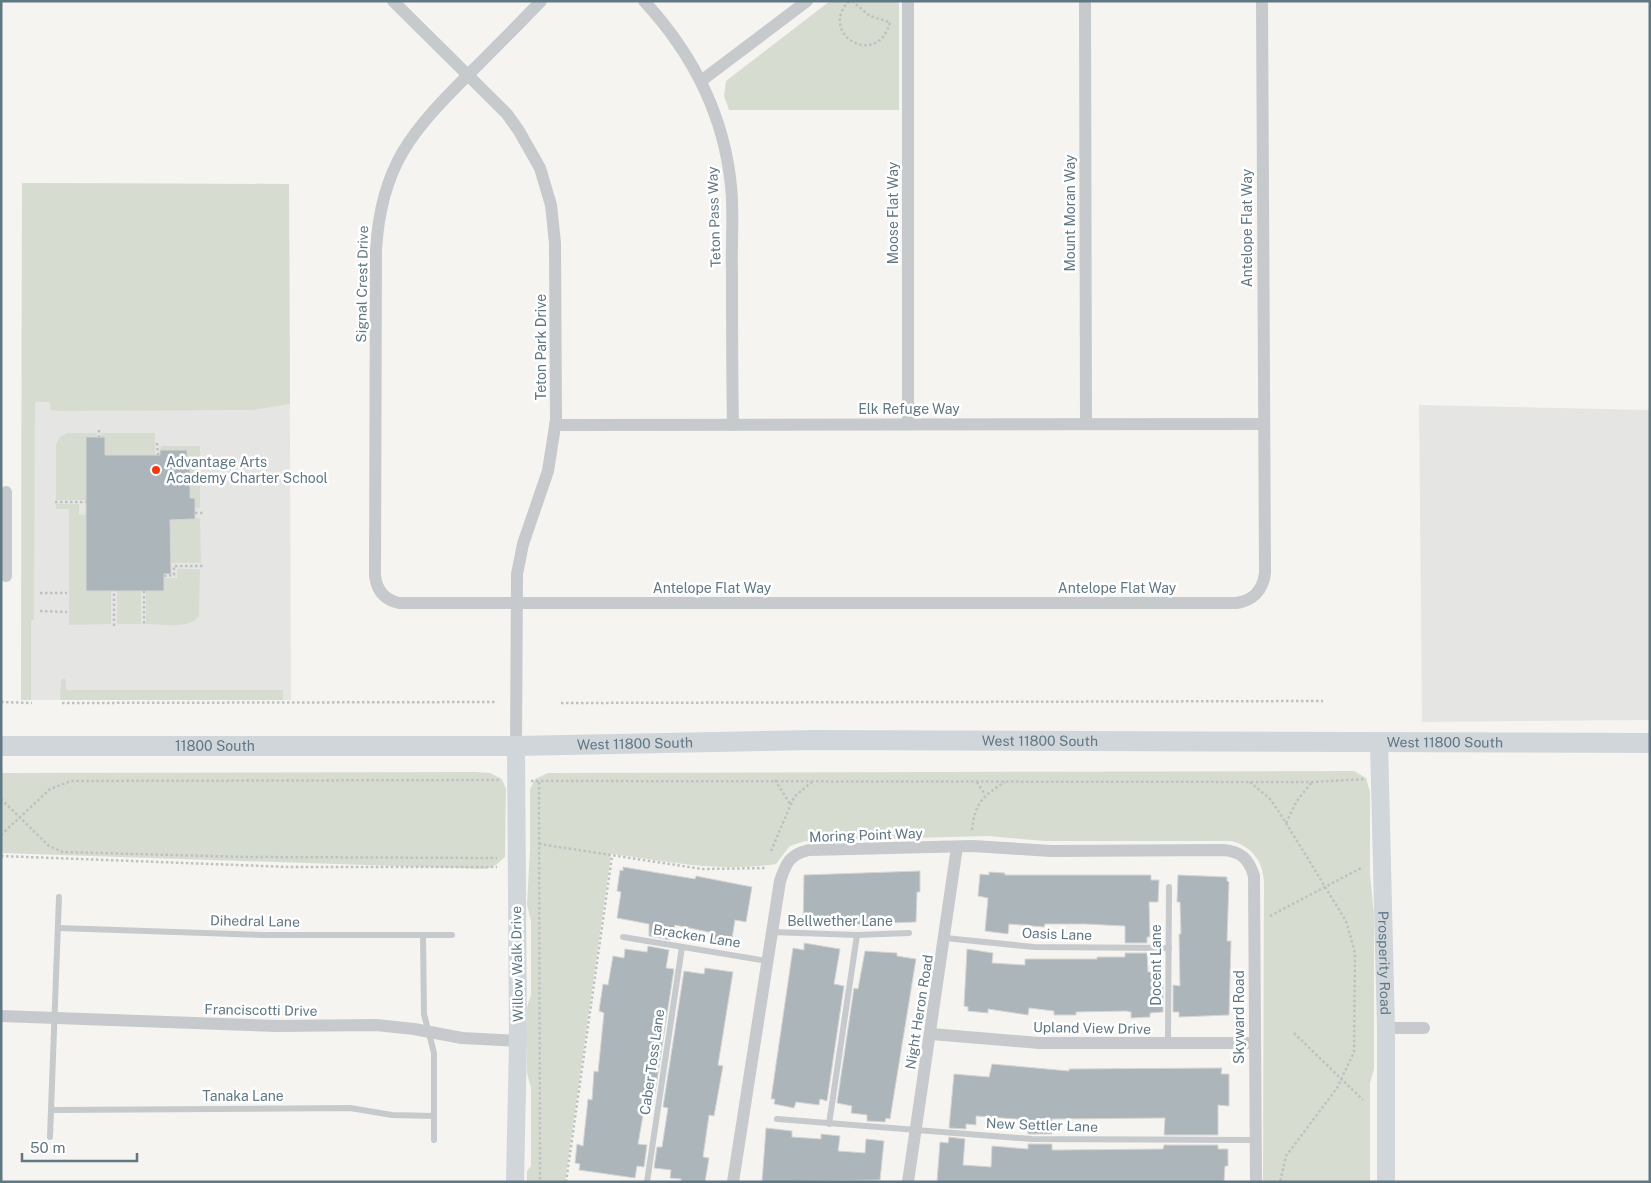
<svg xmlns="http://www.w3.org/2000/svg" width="1651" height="1183" font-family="'Public Sans',sans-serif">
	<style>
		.built { fill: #e5e6e3 }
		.green { fill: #d6ddd0 }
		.building { fill: #acb6ba; stroke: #d6d5d3 }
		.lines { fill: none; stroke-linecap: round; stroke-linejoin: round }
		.path { stroke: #bec1c2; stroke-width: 2.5; stroke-dasharray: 2.5 2.5; stroke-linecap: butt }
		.lane { stroke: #c6cacc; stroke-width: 6 }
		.street { stroke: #c6cacc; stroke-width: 12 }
		.secondary { stroke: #d0d6da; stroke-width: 18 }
		.primary { stroke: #d0d6da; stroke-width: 20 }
		.poi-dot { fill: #f6360f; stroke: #fff; stroke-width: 2 }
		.labels { text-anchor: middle; stroke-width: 5; stroke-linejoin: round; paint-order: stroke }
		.street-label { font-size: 14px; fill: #607784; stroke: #fff }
		.poi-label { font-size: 14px; fill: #607784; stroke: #fff; text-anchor: start }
	</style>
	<rect width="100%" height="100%" fill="#f5f4f0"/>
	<g class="built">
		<path d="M22 183 289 184 291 700H21Z"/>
		<path d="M1419 405 1650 410V720L1422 722Z"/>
	</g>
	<g class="green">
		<path d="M830 1H899V110H729L724 96 726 81Z"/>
		<path d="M22 183 289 184 290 404 252 410 61 411 50 410V402H35L34 620 31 621V700H21Z"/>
		<path d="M67 433H97L86 500H56V445L60 437Z"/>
		<path d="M101 433H155V455H105V438L101 437Z"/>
		<path d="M161 446H200V508H195V499L190 498V468L160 451Z"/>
		<path d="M56 504H79V514L86 515 111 591V624L69 625V509H56Z"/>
		<path d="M195 518H200L201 563H171L170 520Z"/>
		<path d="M177 569H200L199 616C189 630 162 624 146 624V591H164V578H177Z"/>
		<rect x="117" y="591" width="24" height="33"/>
		<path d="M64 678 66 681V690H283V700H60L61 680Z"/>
		<path d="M1348 771H1354L1366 778 1370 792V874L1374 915V1069L1370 1083V1182H1263L1264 882C1263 861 1252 847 1232 841H1044L988 836 805 841 790 846 776 864C717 873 668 861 611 854L565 1182H527V1171L531 1166V1088L527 1073V1007L531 995V922L527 904 530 849V789L535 779 548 773Z"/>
		<path d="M476 772 490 773 502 779 506 789 505 857 496 865 486 869 1 853V773Z"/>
	</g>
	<g class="building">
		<path d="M86 437H105V455H160V450H187V468H190V498H195V519L170 520 171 574H164V591H86Z"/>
		<path d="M623 867 695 879 696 876 752 887 746 922 735 920 731 945 712 941 713 933 675 925 670 940 649 936V924L617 918 621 892 617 891 620 870 623 871Z"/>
		<path d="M920 871V892H917L916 922 803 926 804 875Z"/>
		<path d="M989 872 1005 873V875H1151V880H1159L1158 902H1149L1150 937H1147V943H1125V926L1085 924H1045L1044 927 1009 924 1008 934 985 931 988 898 978 896 980 874 989 875Z"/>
		<path d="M1178 875 1227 877V881L1229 882 1227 941H1231L1229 1015 1179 1017V1012H1173V985L1180 986 1179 934H1181L1180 902H1177Z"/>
		<path d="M804 943 840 949 834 984 844 986 827 1101 820 1099 819 1105 796 1102 794 1108 774 1104 775 1099H771L793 948 804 950Z"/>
		<path d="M648 946 669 950 666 968 674 969 653 1106 645 1104 638 1144 647 1145 644 1167 637 1166 635 1178 579 1170 580 1164 575 1163 577 1144 583 1146 588 1099 592 1100 594 1071 598 1072 604 1013 599 1011 603 984 608 985 613 956 624 958 625 949 647 952Z"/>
		<path d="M967 949 993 953 992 963 1025 965V959H1097V957H1125V953H1147L1148 972H1156L1155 984H1163V1012L1150 1013V1017L1131 1018V1012L1126 1011 1076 1012V1015H1054V1011L1029 1008 1028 1015 988 1009V1013L968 1011V1007L964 1006Z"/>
		<path d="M865 951 897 953V956L916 959 890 1119 886 1118 885 1122 867 1121V1115L851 1113 852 1106 837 1103 854 988 858 989Z"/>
		<path d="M705 968 733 972 718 1065 723 1066 714 1116 709 1115 703 1157 709 1158 705 1182H681V1179L670 1178 671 1170 654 1168 657 1147H662L668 1108 663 1107 684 971 704 974Z"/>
		<path d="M992 1064 1069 1071V1069L1222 1068 1221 1074H1229V1106L1218 1105V1135H1164L1165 1118 1052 1119V1134H1028V1120L976 1116V1125L966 1124V1129L949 1128 954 1074 989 1077Z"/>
		<path d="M766 1128 792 1131V1137L821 1139V1134L840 1136 838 1151 865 1153 866 1139 884 1141 880 1180 762 1182Z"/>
		<path d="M949 1137 965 1139 963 1165 991 1167 992 1146 1028 1149V1144H1052V1150H1060L1163 1149 1164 1145H1218V1149H1228V1166H1225L1224 1182H937L940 1142 948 1143Z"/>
	</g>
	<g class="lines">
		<g class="path">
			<path d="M849 1C817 34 878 70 890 22"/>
			<path d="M852 1 870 16 889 22"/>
			<path d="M99 430V437"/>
			<path d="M157 443 158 455"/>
			<path d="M55 502H86"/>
			<path d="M195 513H203"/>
			<path d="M164 576 174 575V566H204"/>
			<path d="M144 591V626"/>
			<path d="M40 593H67"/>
			<path d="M40 611 67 612"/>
			<path d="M114 626V591"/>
			<path d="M1 702 32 703"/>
			<path d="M62 703 496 702"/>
			<path d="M561 703 1323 701"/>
			<path d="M775 780 790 804"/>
			<path d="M531 781 1313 782 1365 779"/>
			<path d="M539 782 540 1182"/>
			<path d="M977 782 985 795"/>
			<path d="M1250 782 1271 800 1286 823 1346 921 1355 953 1354 1052 1337 1088 1286 1156 1280 1182"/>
			<path d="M1 799 49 846 63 852 246 857 497 858"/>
			<path d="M1286 823 1296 802 1312 782"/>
			<path d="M972 830C975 802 983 796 1005 782"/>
			<path d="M1 835 50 789 71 781 501 780"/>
			<path d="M539 844 702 869 765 868"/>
			<path d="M771 851 794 797 813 781"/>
			<path d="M1 856 290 867H497"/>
			<path d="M1270 916 1363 867"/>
			<path d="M1294 1033 1363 1100"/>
			<path d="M566 1182 612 856"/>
		</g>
		<g class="lane">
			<path d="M58 928 264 935H452"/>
			<path d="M771 932 857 935 909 933"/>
			<path d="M423 935 424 1014 434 1053V1140"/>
			<path d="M623 937 767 961"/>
			<path d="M945 938 1034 947 1169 948"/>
			<path d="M1168 1043 1169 887"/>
			<path d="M52 1110 350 1108 392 1115 434 1116"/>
			<path d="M777 1119 1032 1139 1255 1140"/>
			<path d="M829 1124 857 935"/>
			<path d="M50 1137 59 897"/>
			<path d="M647 1182 682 947"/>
		</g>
		<g class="street">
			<path d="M393 1 507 114 519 131 540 168 551 205 555 243 556 420 548 471 523 544 517 574 516 746"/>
			<path d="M541 1C517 26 493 50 469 74 412 131 381 165 376 250L375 576C377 591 385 600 399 603H1236C1253 601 1263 590 1265 573L1262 1"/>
			<path d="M644 1C692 53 724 115 731 186 734 215 731 244 732 273 732 324 732 374 733 425"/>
			<path d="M908 1V424"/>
			<path d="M1085 1 1086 424"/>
			<path d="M701 81 807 1"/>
			<path d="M555 425 1263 424"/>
			<path d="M6 576V492"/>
			<path d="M1 1016 277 1026 376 1025 414 1029 462 1038 518 1041"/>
			<path d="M1386 1028H1424"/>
			<path d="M931 1034 1039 1043H1254"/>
			<path d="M733 1182 780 881C786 863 790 854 809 850L973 846 1051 851 1222 850C1241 851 1249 859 1254 876L1256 1182"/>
			<path d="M908 1182 957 847"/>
		</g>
		<g class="secondary">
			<path id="s1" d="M1379 743 1386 1028V1182"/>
			<path d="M515 1182 518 1041 516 746"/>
		</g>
		<path class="primary" id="s2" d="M1 746H516L813 740 1650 743"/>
	</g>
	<circle class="poi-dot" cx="156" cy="470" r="5"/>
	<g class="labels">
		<g class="street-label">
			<text transform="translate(893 213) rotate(-90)" y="5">Moose Flat Way</text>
			<text transform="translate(1070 213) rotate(-90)" y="5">Mount Moran Way</text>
			<text transform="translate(714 217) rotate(-92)" y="5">Teton Pass Way</text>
			<text transform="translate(1247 228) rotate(-90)" y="5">Antelope Flat Way</text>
			<text transform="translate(362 284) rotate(-89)" y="5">Signal Crest Drive</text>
			<text transform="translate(541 347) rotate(-90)" y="5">Teton Park Drive</text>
			<text x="909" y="414">Elk Refuge Way</text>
			<text x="712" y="593">Antelope Flat Way</text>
			<text x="1117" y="593">Antelope Flat Way</text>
			<text dy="5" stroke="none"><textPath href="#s2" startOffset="1039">West 11800 South</textPath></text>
			<text dy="5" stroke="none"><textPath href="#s2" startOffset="1444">West 11800 South</textPath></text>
			<text dy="5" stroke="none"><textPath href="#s2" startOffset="634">West 11800 South</textPath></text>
			<text dy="5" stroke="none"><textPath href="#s2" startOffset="214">11800 South</textPath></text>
			<text transform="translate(866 835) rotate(-2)" y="5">Moring Point Way</text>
			<text transform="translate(255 921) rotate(1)" y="5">Dihedral Lane</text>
			<text x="840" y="926">Bellwether Lane</text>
			<text transform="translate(1057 934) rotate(2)" y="5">Oasis Lane</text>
			<text transform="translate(697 936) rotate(9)" y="5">Bracken Lane</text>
			<text dy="5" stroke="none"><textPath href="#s1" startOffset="220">Prosperity Road</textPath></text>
			<text transform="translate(517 964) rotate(-91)" y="5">Willow Walk Drive</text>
			<text transform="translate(1156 965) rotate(-90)" y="5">Docent Lane</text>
			<text transform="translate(261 1010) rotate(1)" y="5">Franciscotti Drive</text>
			<text transform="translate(919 1012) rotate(-81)" y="5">Night Heron Road</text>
			<text transform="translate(1239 1017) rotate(-90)" y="5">Skyward Road</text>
			<text transform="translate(1092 1028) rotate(1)" y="5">Upland View Drive</text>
			<text transform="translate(652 1062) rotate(-82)" y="5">Caber Toss Lane</text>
			<text x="243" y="1101">Tanaka Lane</text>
			<text transform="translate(1042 1125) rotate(2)" y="5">New Settler Lane</text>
		</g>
		<g class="poi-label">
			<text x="166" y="467">Advantage Arts<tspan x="166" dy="16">Academy Charter School</tspan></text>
		</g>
	</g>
	<rect width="1651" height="1183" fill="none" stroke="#607784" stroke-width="5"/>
	<path d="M22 1153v8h115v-8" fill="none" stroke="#607784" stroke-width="2.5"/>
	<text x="30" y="1153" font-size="15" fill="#607784" stroke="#ffffff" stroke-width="4" paint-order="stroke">50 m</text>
</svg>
